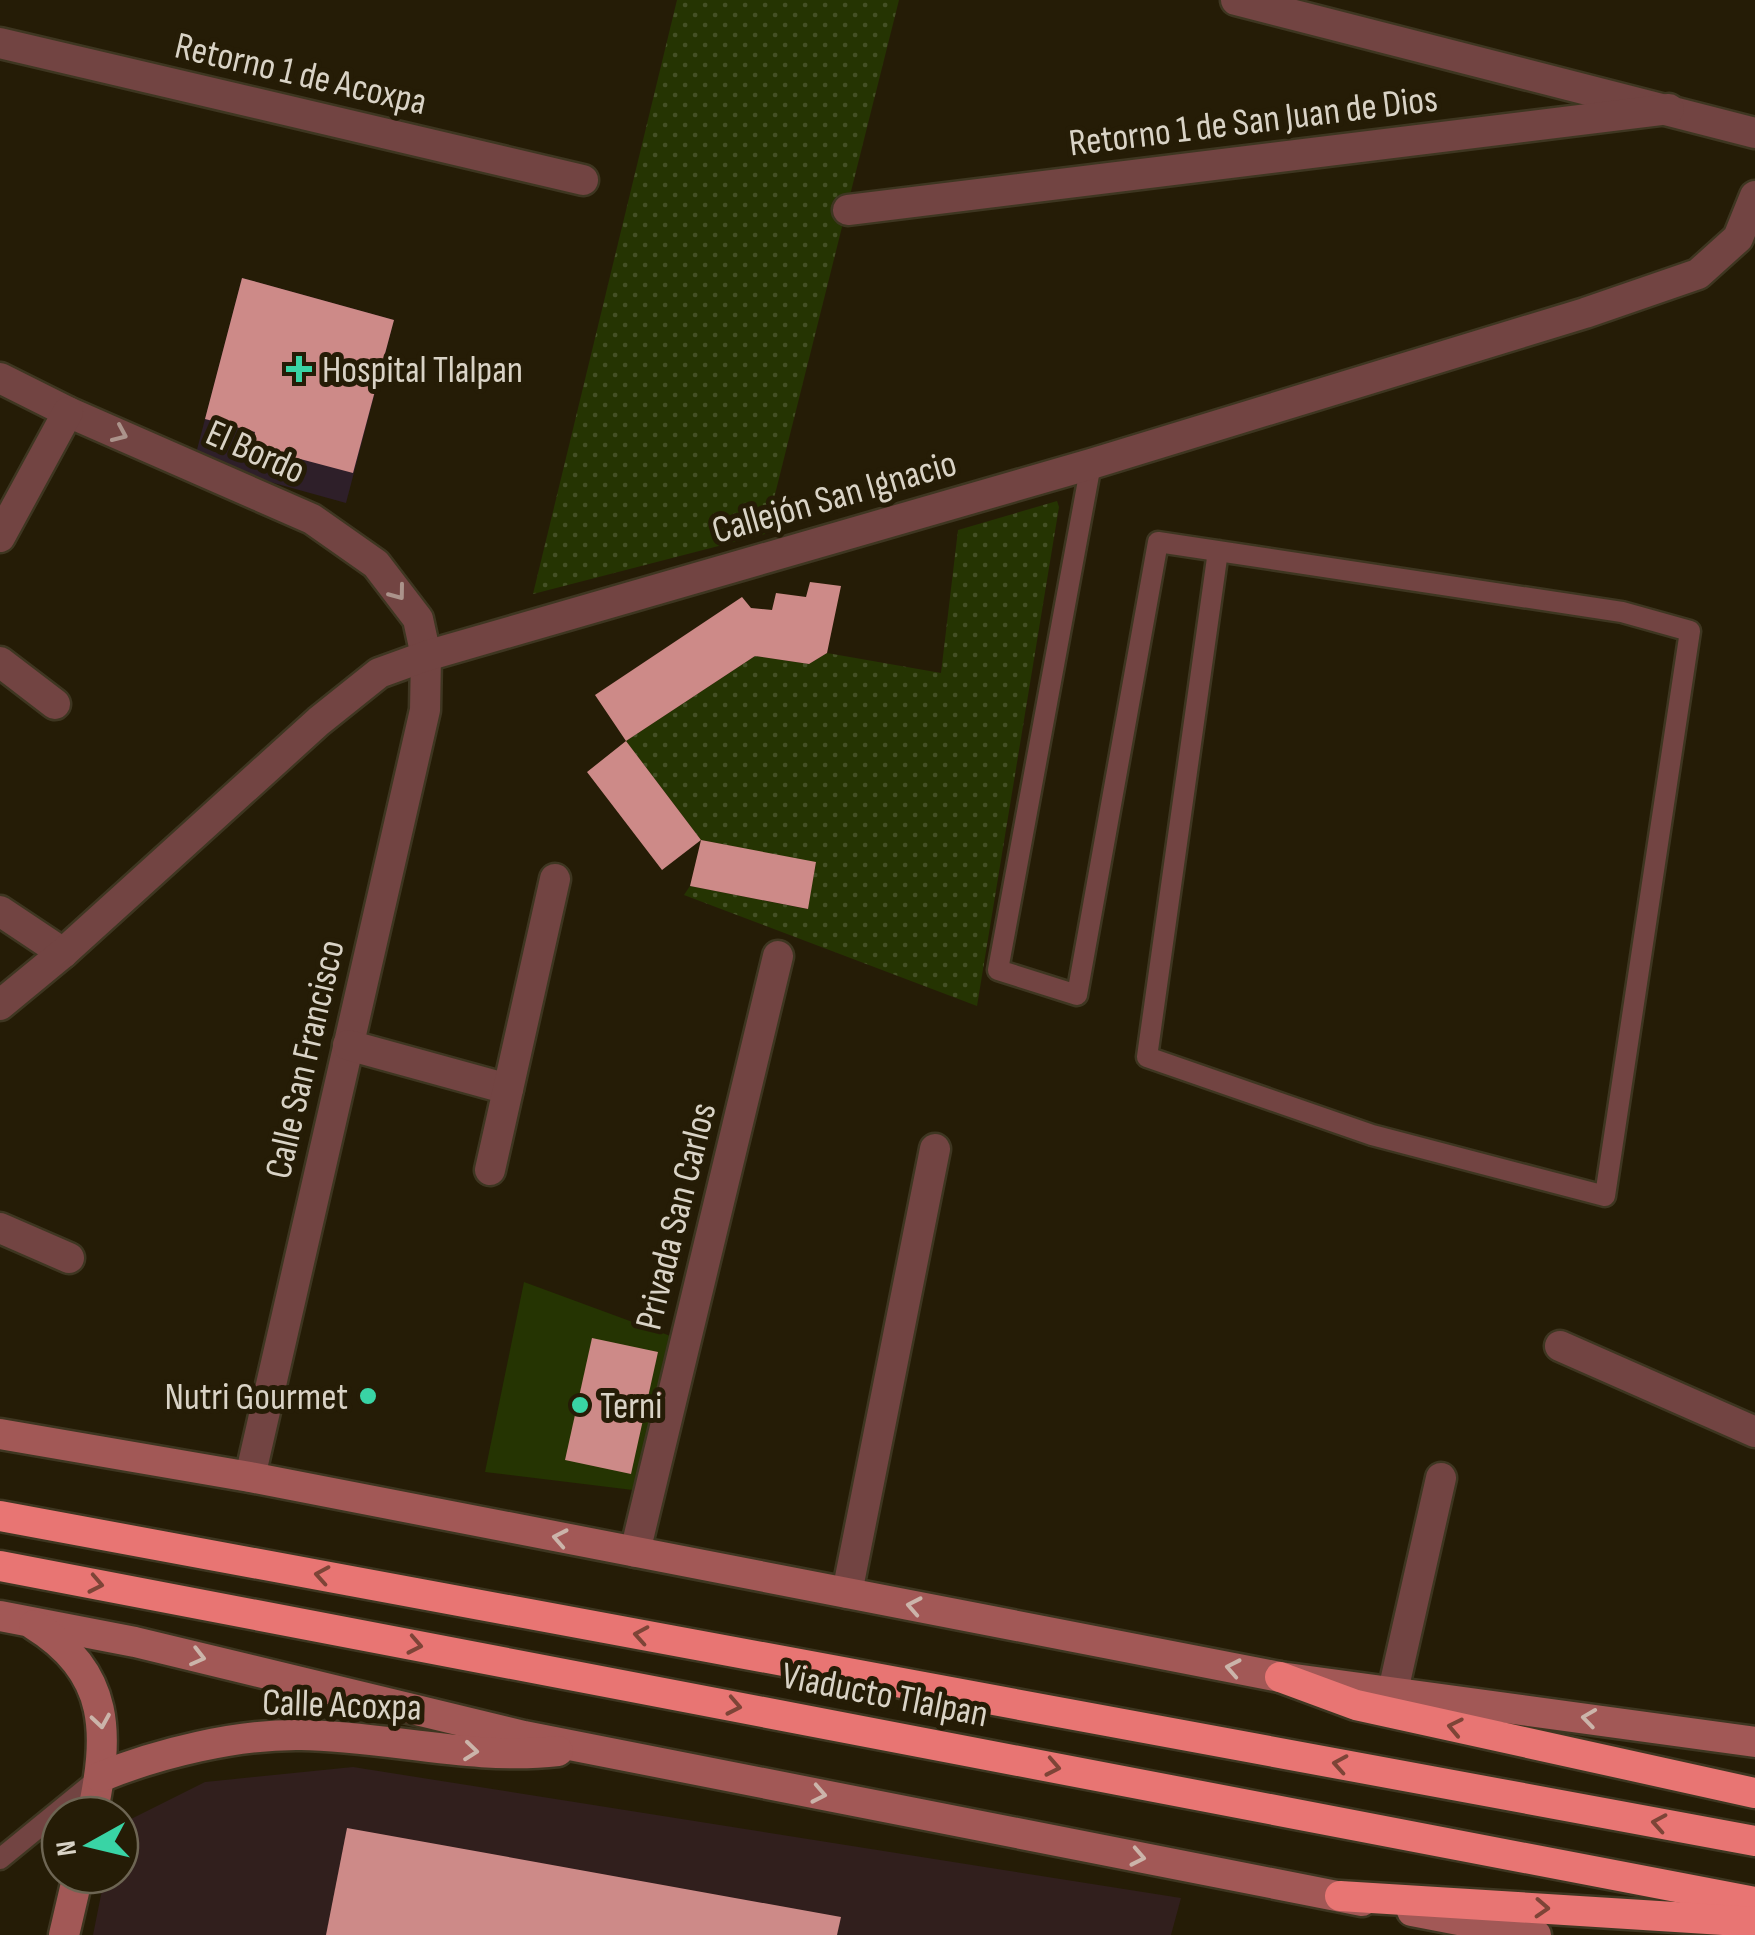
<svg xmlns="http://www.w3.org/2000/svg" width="1755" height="1935" font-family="'Sofia Sans Condensed',sans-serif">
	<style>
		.industrial { fill: #311f1d }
		.medical { fill: #2e1f29 }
		.green { fill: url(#green-dots) }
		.pitch { fill: #253402 }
		.building { fill: #cd8a88 }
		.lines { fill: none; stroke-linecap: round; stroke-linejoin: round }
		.lane-casing { stroke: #3e3621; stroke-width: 25 }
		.street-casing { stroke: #3e3621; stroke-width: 35 }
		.secondary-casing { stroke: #3e3621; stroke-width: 35 }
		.highway-casing { stroke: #3e3621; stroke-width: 35 }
		.lane { stroke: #724442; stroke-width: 20 }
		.street { stroke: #724442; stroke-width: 30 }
		.secondary { stroke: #a25856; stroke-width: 30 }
		.highway { stroke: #e87573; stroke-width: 30 }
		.oneway { stroke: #ab938b }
		.oneway2 { stroke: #cbb4aa }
		.oneway3 { stroke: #7d4437 }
		.poi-dot { fill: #39d4a5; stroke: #251c06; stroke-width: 4 }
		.labels { text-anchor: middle; stroke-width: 10; stroke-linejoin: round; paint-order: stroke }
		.street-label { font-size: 38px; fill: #d9d3c6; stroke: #251c06 }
		.poi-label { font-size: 38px; fill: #d9d3c6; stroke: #251c06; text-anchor: start }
	</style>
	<defs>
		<pattern id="green-dots" width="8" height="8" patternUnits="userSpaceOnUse" patternTransform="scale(2.5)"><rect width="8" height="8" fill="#253402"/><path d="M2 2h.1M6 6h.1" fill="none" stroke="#445025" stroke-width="1.8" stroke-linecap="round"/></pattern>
	</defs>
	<rect width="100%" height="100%" fill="#251c06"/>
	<path class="industrial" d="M353 1767 1181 1898 1171 1935H93L105 1875H120V1841L131 1819 205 1782Z"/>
	<path class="medical" d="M242 278 394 320 346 503 194 461Z"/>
	<g class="green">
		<path d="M677 0H899L765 534 533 594Z"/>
		<path d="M1057 501 1059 507 977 1006 684 895 690 886 807 909 816 863 701 840 626 741 755 656 809 664 827 653 941 673 958 530Z"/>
	</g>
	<path class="pitch" d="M524 1282 676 1338 641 1491 485 1472Z"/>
	<g class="building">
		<path d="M242 278 394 320 353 473 251 446 255 432 205 419Z"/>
		<path d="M810 582 841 586 827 653 809 664 755 656 626 741 595 695 742 597 751 608 772 610 776 593 806 597Z"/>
		<path d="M626 741 701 840 816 862 808 909 690 886 701 840 662 870 587 772Z"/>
		<path d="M592 1338 658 1352 631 1474 565 1460Z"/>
		<path d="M347 1828 841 1917 837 1935H326Z"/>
	</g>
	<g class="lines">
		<defs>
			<g id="lane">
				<path d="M1091 464 998 970 1077 995 1158 542 1622 612 1690 631 1605 1196 1372 1135 1147 1057 1218 551"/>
				<path d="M0 1859 99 1778"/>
			</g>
			<g id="street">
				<path d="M1236 0 1755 133"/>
				<path d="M0 43 583 180"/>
				<path d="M848 210 1669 109"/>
				<path d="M0 378 68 412 312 519 376 564 418 619 426 656 425 710 250 1477"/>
				<path d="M0 537 68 412"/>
				<path d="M0 662 55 704"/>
				<path d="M0 911 63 953"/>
				<path d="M0 1005 63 953 319 721 379 673 426 656 1091 464 1585 313 1698 274 1738 238 1755 196"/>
				<path d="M348 1045 508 1089"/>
				<path d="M490 1170 555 879"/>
				<path d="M0 1228 69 1258"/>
				<path d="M1560 1346 1755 1432"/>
				<path d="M635 1552 778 956"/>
				<path d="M847 1593 935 1149"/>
				<path d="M1393 1691 1441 1478"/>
			</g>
			<g id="secondary">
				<path d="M0 1434 250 1477 1280 1677 1755 1742"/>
				<path d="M0 1616 135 1642 524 1736 1362 1901"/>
				<path d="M34 1625C112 1673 109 1736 92 1815"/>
				<path d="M100 1777C159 1753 237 1734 301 1735 387 1736 473 1761 558 1751"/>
				<path d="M1412 1911 1536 1935"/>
				<path d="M64 1935 78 1875"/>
			</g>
			<g id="highway">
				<path d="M0 1516 1755 1841"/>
				<path d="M0 1566 1755 1902"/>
				<path d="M1280 1677 1356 1705 1755 1793"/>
				<path d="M1340 1896 1755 1922"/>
			</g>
		</defs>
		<use href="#lane" class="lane-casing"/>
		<use href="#street" class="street-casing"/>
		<use href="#secondary" class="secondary-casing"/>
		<use href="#highway" class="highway-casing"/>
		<use href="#lane" class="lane"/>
		<use href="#street" class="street"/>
		<use href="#secondary" class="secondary"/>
		<use href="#highway" class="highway"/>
	</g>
	<defs><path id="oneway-chevron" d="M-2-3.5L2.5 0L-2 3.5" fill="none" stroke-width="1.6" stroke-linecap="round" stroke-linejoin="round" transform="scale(2.5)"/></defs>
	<g class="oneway">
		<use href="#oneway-chevron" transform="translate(120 434) rotate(24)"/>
		<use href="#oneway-chevron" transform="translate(398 593) rotate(53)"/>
	</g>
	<g class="oneway2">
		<use href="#oneway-chevron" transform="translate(560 1538) rotate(-169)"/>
		<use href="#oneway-chevron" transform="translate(914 1606) rotate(-169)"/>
		<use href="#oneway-chevron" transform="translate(198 1657) rotate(14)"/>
		<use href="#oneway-chevron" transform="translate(1233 1668) rotate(-169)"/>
		<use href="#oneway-chevron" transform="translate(1589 1718) rotate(-172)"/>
		<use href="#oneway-chevron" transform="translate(101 1721) rotate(81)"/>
		<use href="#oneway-chevron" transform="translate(471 1751) rotate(6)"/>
		<use href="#oneway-chevron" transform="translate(819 1794) rotate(11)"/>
		<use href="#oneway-chevron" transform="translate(1138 1857) rotate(11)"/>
	</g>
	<g class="oneway3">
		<use href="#oneway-chevron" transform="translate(322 1575) rotate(-170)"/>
		<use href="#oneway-chevron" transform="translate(96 1584) rotate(11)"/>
		<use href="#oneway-chevron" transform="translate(641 1635) rotate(-170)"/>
		<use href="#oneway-chevron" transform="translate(415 1645) rotate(11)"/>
		<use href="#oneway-chevron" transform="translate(734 1706) rotate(11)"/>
		<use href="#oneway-chevron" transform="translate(1455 1727) rotate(-168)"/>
		<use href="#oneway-chevron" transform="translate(1340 1764) rotate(-170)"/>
		<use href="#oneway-chevron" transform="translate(1053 1767) rotate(11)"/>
		<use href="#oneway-chevron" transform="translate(1659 1823) rotate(-170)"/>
		<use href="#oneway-chevron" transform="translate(1542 1908) rotate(3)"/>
	</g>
	<g class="poi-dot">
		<path d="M294 354h10v10h10v10h-10v10h-10v-10h-10v-10h10z"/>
		<circle cx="368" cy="1396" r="10"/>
		<circle cx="580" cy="1405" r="10"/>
	</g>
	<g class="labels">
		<g class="street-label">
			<text transform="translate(301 73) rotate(13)" y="13">Retorno 1 de Acoxpa</text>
			<text transform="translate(1253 120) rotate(-7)" y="13">Retorno 1 de San Juan de Dios</text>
			<text transform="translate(256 451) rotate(24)" y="13">El Bordo</text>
			<text transform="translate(834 496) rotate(-16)" y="13">Callejón San Ignacio</text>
			<text transform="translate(304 1059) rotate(-77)" y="13">Calle San Francisco</text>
			<text transform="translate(675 1216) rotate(-76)" y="13">Privada San Carlos</text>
			<text transform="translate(885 1694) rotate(11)" y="13">Viaducto Tlalpan</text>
			<text transform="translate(342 1704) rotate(2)" y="13">Calle Acoxpa</text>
		</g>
		<g class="poi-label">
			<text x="322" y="382">Hospital Tlalpan</text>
			<text x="348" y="1409" text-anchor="end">Nutri Gourmet</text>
			<text x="600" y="1418">Terni</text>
		</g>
	</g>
	<g transform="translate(90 1845) rotate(262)"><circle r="48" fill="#251c06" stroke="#6d6553" stroke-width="2.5"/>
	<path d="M0-8L18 38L0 25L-18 38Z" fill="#39d4a5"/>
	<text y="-15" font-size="28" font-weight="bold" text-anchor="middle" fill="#d9d3c6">N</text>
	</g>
</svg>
